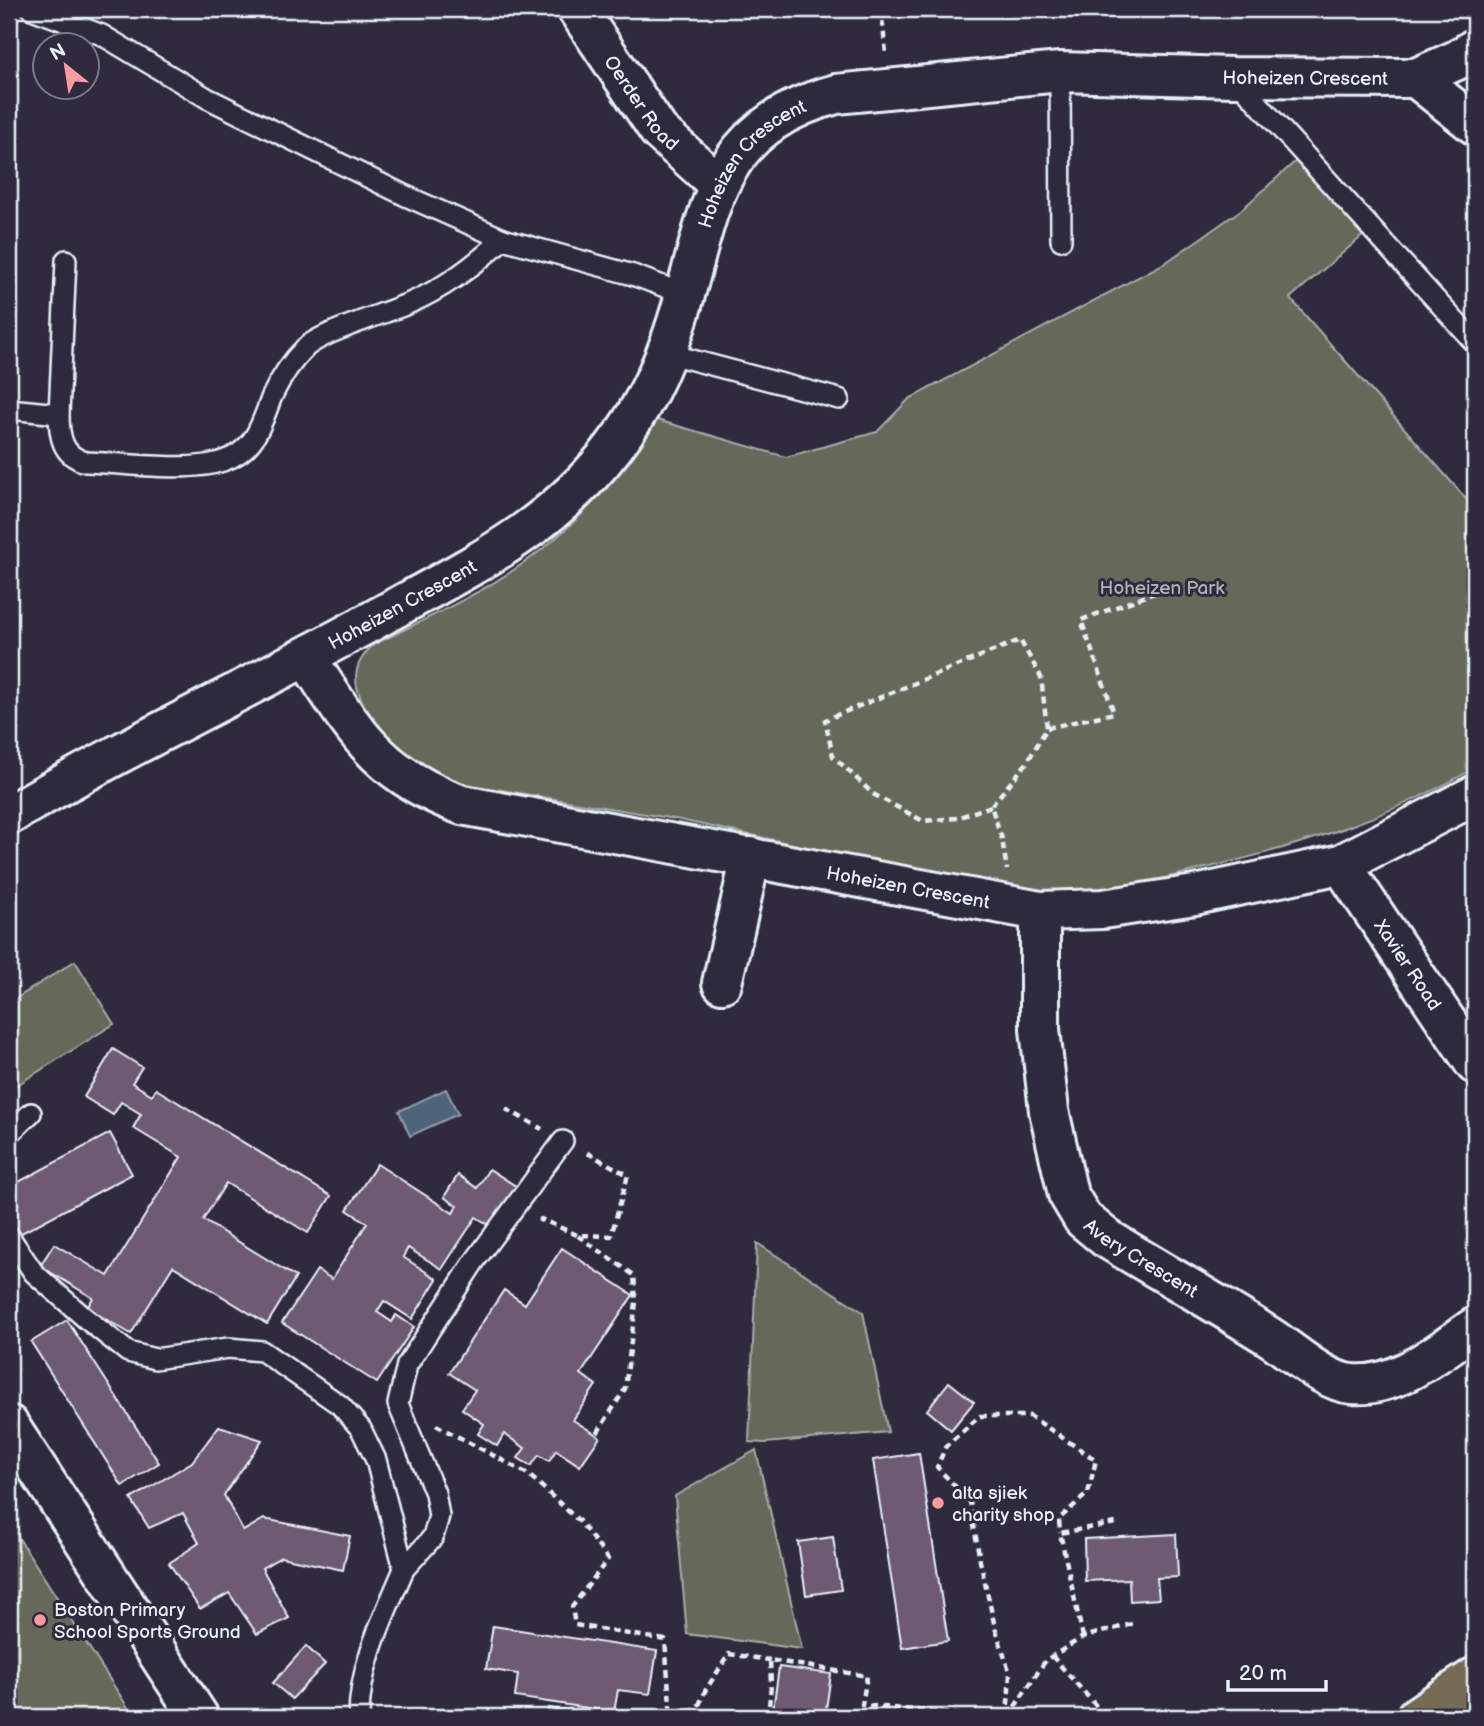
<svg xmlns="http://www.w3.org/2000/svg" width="1484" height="1726" font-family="'Balsamiq Sans',sans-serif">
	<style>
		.green { fill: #66695a; stroke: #a7ada9; stroke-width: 2 }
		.water { fill: #4f647a; stroke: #8c9cac; stroke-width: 2 }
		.building { fill: #6e5a72; stroke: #e8f1f8; stroke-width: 2 }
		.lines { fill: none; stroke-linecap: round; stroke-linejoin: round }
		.service-casing { stroke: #e8f1f8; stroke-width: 24 }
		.minor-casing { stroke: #e8f1f8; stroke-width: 44 }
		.tertiary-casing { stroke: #e8f1f8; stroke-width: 44 }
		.motorway-casing { stroke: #e8f1f8; stroke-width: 44 }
		.path { stroke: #e8f1f8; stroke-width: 4.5; stroke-dasharray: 7 5; stroke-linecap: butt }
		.service { stroke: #2f2a3d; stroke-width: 19 }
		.minor { stroke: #2f2a3d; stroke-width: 38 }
		.tertiary { stroke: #2f2a3d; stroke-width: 38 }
		.motorway { stroke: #766a54; stroke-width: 38 }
		.poi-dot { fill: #ff9aa2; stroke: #2f2a3d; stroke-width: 2.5 }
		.labels { text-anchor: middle; stroke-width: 6; stroke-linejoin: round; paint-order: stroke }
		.street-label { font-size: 19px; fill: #e8f1f8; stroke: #2f2a3d }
		.park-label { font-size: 19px; fill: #aeb4b1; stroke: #2f2a3d }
		.poi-label { font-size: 19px; fill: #e8f1f8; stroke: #2f2a3d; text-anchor: start }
	</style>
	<rect width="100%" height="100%" fill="#2f2a3d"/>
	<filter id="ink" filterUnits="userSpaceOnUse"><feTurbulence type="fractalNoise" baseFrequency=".0143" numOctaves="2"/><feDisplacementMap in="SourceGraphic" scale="14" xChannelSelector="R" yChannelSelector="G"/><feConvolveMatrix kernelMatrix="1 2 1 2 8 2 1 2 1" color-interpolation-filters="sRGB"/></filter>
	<g filter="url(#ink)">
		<g class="green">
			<path d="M1297 160 1366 233 1290 298 1475 509V768C1384 820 1303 845 1202 869 1160 879 1120 890 1077 892 1049 894 1020 890 992 886L675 819 460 783C443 776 426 769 411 758 390 743 356 705 356 678 356 664 364 654 373 645 427 618 484 593 532 557 583 519 623 473 657 420L786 457 877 432 909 399 1165 263 1241 210Z"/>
			<path d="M75 961 114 1024 9 1090V1003Z"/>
			<path d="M757 1243 863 1312 888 1432 765 1443 749 1442Z"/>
			<path d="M756 1450 802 1649 687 1634 675 1496Z"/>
			<path d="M9 1523 134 1717H9Z"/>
		</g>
		<path class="water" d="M446 1089 458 1114 410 1136 399 1111Z"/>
		<g class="building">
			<path d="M113 1049 142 1067 132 1083 152 1095 156 1089 331 1196 308 1233 226 1183 203 1220 296 1277 267 1324 173 1266 131 1334 87 1308 93 1298 40 1266 54 1244 108 1276 181 1157 133 1128 141 1114 121 1102 113 1115 84 1097Z"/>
			<path d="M110 1133 132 1174 16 1236 9 1224V1187Z"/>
			<path d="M377 1164 453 1213 457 1206 444 1197 458 1175 477 1188 489 1169 519 1188 496 1229 476 1217 442 1269 408 1248 403 1257 437 1279 412 1319 384 1301 377 1312 392 1322 396 1315 414 1327 377 1383 282 1323 317 1270 332 1279 367 1223 347 1210Z"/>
			<path d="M562 1248 633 1295 581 1374 596 1385 573 1420 600 1437 580 1466 556 1450 549 1461 539 1455 531 1466 518 1458 525 1448 504 1434 497 1446 478 1434 484 1424 462 1409 475 1390 449 1373 504 1290 525 1304Z"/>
			<path d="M67 1320 159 1463 122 1486 31 1342Z"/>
			<path d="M949 1382 974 1402 951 1430 927 1410Z"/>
			<path d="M219 1426 262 1440 224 1495 243 1531 264 1519 350 1536 343 1570 281 1557 262 1568 289 1618 257 1634 229 1593 200 1609 169 1563 199 1543 183 1513 149 1528 131 1499 192 1462Z"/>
			<path d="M919 1453 948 1641 902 1648 873 1460Z"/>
			<path d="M1176 1534 1178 1577 1157 1578 1159 1599 1130 1601 1129 1579 1085 1581 1084 1539Z"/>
			<path d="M833 1537 841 1590 806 1595 798 1542Z"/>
			<path d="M493 1626 657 1651 650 1694 618 1690 614 1712 515 1697 518 1674 486 1669Z"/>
			<path d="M306 1646 325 1664 292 1699 273 1683Z"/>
			<path d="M779 1667 831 1674 825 1717H772Z"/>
			<path d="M548 1708 571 1712 570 1717H546Z"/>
		</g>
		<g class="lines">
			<defs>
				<g id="service">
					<path d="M32 9 102 35 207 98 406 196 503 239"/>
					<path d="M1060 72 1061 240"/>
					<path d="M1235 78 1475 343"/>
					<path d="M666 353 839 399"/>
					<path d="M9 409 59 414C59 436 62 456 86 462 124 463 188 473 223 461 256 450 261 424 272 396 280 379 292 361 305 348 321 332 388 313 412 302 447 287 476 264 503 239L633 275 684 294"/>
					<path d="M59 414 66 260"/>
					<path d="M9 1134 31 1113"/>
					<path d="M9 1236 34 1273 85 1318 128 1352 155 1359 228 1348 262 1351 340 1405 361 1429 376 1460 404 1569 433 1537 439 1516 435 1493 398 1404 407 1365 474 1262 563 1141"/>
					<path d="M359 1717C359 1665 384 1616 404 1569"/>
				</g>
				<g id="minor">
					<path id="s1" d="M577 9 659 131 718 184"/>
					<path d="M1416 78 1475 125"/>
					<path id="s2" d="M306 657C354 729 376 774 462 805L1040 911 1103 909 1195 895 1341 864 1475 795"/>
					<path id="s3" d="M9 815C130 744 258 684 381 616 469 567 550 530 613 448 641 412 662 369 676 325 711 217 707 129 836 94L1060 72 1234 77 1416 78 1457 60 1475 48"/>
					<path id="s4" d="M1341 864 1475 1064"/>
					<path id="s5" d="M1040 911V1029L1049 1111 1068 1194 1083 1219 1106 1238C1160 1271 1216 1303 1270 1337 1293 1352 1325 1382 1352 1384 1398 1388 1440 1351 1475 1327"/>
					<path d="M722 983 751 857"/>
				</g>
				<path id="tertiary" d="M9 1425 199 1717"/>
				<path id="motorway" d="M1416 1717 1475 1677"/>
			</defs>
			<use href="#service" class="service-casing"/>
			<use href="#minor" class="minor-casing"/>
			<use href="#tertiary" class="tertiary-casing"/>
			<use href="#motorway" class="motorway-casing"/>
			<g class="path">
				<path d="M881 9 886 53"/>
				<path d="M1047 728 1114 713 1081 620 1165 589"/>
				<path d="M991 806 957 818 923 821 873 794 833 756 825 720 1020 640 1041 677 1047 728 1026 764 991 806 1002 839 1007 870"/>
				<path d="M506 1109 542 1129"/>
				<path d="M539 1222 541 1219 577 1235 611 1236 628 1175 584 1151"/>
				<path d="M578 1236 634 1275 636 1302 625 1389 596 1435"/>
				<path d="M436 1425 528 1474 580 1522 608 1559 572 1607 575 1625 665 1640 671 1717"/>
				<path d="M1083 1637 1060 1533 1116 1523"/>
				<path d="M1052 1656 1106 1717"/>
				<path d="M694 1717 705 1691 729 1654 770 1660"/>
				<path d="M768 1717 771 1685 770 1660 867 1676 862 1705 987 1717"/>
				<path d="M1007 1717 1010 1674 995 1627 980 1561 970 1502 937 1467 946 1446 980 1416H1030L1096 1460 1088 1493 1059 1519 1060 1533"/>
				<path d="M1008 1717 1046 1660 1083 1637 1132 1624"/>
			</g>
			<use href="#service" class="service"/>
			<use href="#minor" class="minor"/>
			<use href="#tertiary" class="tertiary"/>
			<use href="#motorway" class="motorway"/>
		</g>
	</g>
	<g class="poi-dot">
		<circle cx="938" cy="1503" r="7"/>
		<circle cx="40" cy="1620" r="7"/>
	</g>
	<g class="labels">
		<g class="street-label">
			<text dy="7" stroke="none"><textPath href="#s3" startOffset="1620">Hoheizen Crescent</textPath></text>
			<text dy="7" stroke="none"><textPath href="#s1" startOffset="114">Oerder Road</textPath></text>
			<text dy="7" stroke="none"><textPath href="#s3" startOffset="1034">Hoheizen Crescent</textPath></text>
			<text dy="7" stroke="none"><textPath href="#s3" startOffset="446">Hoheizen Crescent</textPath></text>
			<text dy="7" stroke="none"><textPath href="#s2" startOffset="674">Hoheizen Crescent</textPath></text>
			<text dy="7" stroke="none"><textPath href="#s4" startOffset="121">Xavier Road</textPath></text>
			<text dy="7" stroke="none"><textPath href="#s5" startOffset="385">Avery Crescent</textPath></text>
		</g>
		<g class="park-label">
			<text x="1162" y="594">Hoheizen Park</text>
		</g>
		<g class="poi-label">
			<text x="952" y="1499">alta sjiek<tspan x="952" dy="22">charity shop</tspan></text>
			<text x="54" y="1616">Boston Primary<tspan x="54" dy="22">School Sports Ground</tspan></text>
		</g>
	</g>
	<rect width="1484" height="1726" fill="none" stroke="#2f2a3d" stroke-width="35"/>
	<rect x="18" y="18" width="1449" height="1691" fill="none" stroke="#e8f1f8" stroke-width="2.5" filter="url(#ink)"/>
	<g transform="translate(66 66) rotate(330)"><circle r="33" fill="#2f2a3d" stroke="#797a88" stroke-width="2"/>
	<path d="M0-5L12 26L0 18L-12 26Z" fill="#ff9aa2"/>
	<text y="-10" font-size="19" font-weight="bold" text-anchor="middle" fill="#e8f1f8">N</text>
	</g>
	<path d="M1228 1680v10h98v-10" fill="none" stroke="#e8f1f8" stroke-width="3.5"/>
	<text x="1239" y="1680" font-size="21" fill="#e8f1f8" stroke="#2f2a3d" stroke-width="5" paint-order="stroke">20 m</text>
</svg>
